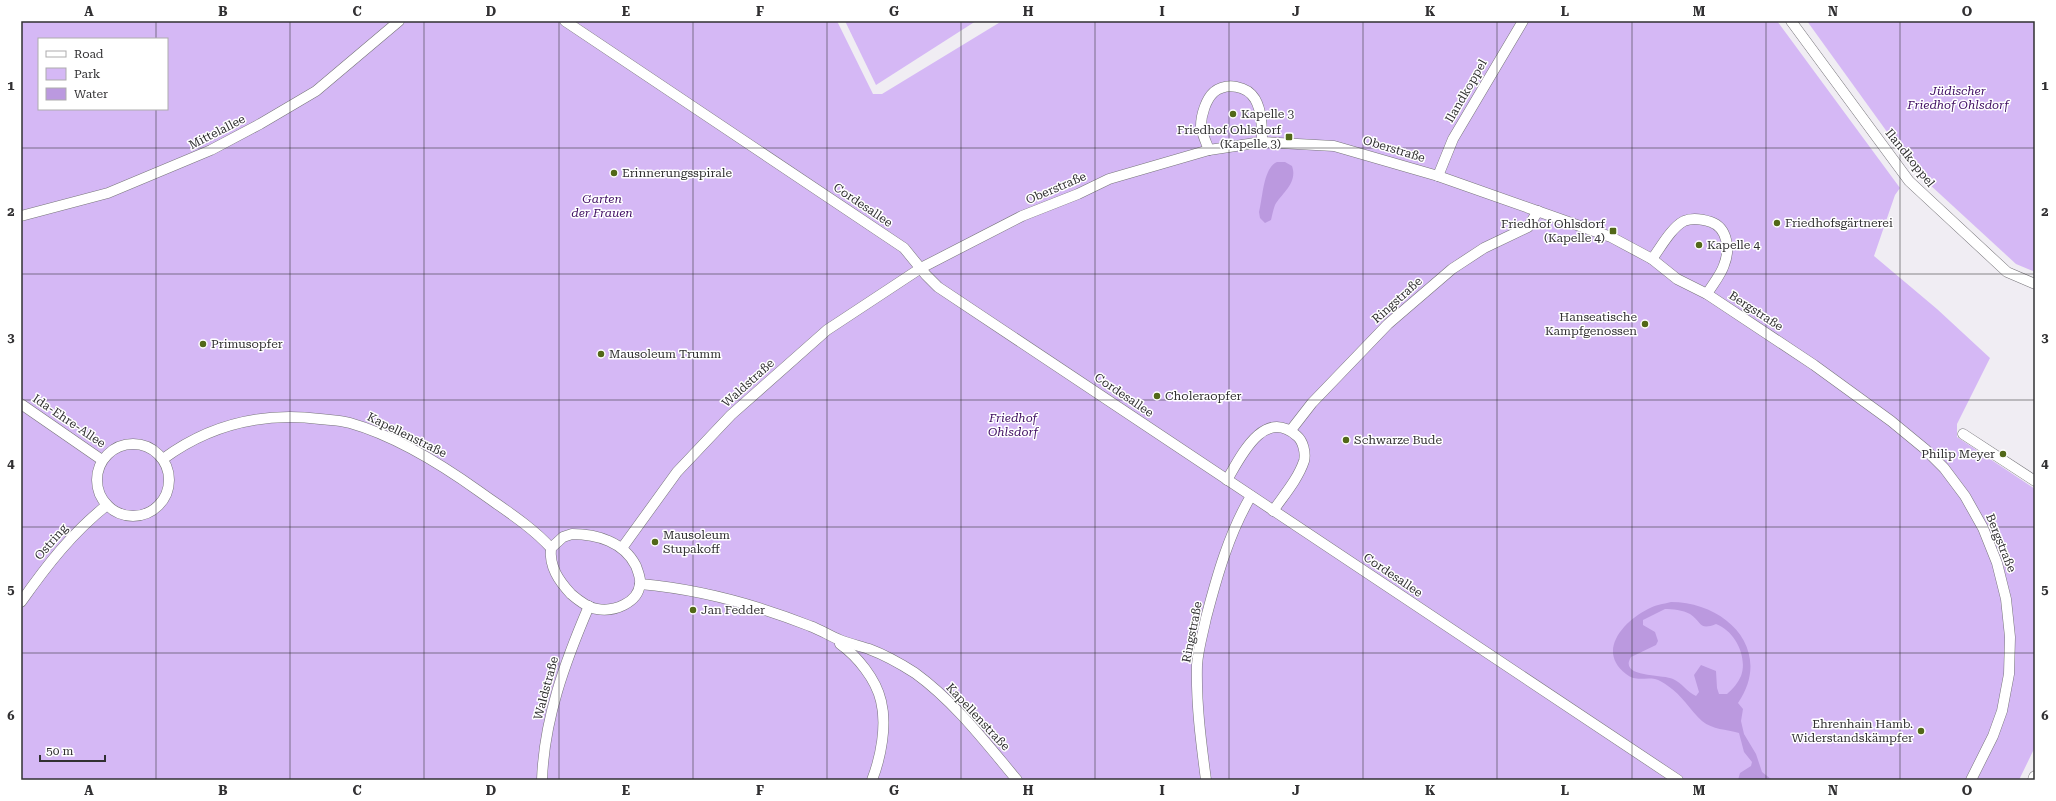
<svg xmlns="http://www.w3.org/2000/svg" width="2056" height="801" font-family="'Roboto Serif',serif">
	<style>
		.green { fill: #d5b8f5; fill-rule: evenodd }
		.water { fill: #bb99df; fill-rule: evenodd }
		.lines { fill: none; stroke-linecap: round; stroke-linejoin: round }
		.minor-casing { stroke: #77757a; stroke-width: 11 }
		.major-casing { stroke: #77757a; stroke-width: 13 }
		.minor { stroke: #fff; stroke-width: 10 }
		.major { stroke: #fff; stroke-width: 12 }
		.grid { fill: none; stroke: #313032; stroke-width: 1; stroke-opacity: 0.55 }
		.poi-dot { fill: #526818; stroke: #fff; stroke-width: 1.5 }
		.labels { text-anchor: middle; stroke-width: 3; stroke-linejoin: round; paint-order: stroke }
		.street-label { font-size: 12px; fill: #313032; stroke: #fff }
		.park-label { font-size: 12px; font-style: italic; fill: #3f0e62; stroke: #fff }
		.poi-label { font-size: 12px; fill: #313032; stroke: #fff; text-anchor: start }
		.neatline { fill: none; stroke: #313032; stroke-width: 1.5 }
		.grid-label { font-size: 13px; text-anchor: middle; font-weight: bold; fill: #313032 }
	</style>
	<rect width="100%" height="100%" fill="#f0edf3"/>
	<g class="green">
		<path d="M21 21H837L873 94H882L1002 21H1777L1900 188 1895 195 1874 256 1937 309 1990 358 1957 424V437L2035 489V747L2019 780H21ZM39 39H167V109H39Z"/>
		<path d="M845 21H976L876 85Z"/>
		<path d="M1807 21H2035V272L2016 264 1916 172Z"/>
	</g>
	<g class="water">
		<path d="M1277 162H1285L1292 166C1298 183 1282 193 1275 205 1273 210 1272 216 1271 220L1265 223 1260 218 1259 212C1263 197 1263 168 1277 162Z"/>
		<path d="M1671 602C1726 602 1774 650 1738 703L1743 709 1741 721 1744 734 1756 754 1762 772 1772 780H1738L1740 773 1751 766 1752 762 1744 752 1739 733C1726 729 1713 730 1702 721 1690 710 1682 695 1668 686 1664 683 1659 680 1655 679 1644 677 1636 682 1626 674 1596 651 1624 621 1648 609 1655 605 1663 604 1671 602ZM1665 609C1672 609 1683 610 1690 614 1702 622 1699 631 1716 624 1735 631 1748 657 1741 676 1738 683 1733 689 1727 694H1719L1717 688 1716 671 1701 665 1694 675 1699 692 1696 696C1687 692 1682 683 1673 679 1663 674 1618 678 1631 657L1656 645 1658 641 1655 632 1643 625V620Z"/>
	</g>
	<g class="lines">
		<defs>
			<g id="minor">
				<path d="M565 21 904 248 926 275 938 287 1678 780"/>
				<path d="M1791 21 1909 181 2007 272 2035 284"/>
				<path d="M1209 150C1206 142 1202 134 1201 126 1201 115 1206 99 1214 92 1227 82 1247 86 1255 99 1262 111 1262 128 1262 142"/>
				<path d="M1438 176 1453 139 1523 21"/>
				<path d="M21 216 108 193 211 150 260 124 316 91 399 21"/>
				<path d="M1652 259C1661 247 1671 228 1684 221 1693 217 1702 219 1711 222 1728 228 1730 250 1724 265 1721 275 1712 285 1707 294"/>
				<path d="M21 404 102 460"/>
				<path d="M1291 430 1312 403 1388 324 1452 269 1484 248 1528 227 1538 211"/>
				<path d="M1963 434 2035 481"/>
				<circle cx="133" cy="480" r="36"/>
				<path d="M163 459C209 425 263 412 320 419 329 420 340 420 350 423 396 436 441 464 480 492 505 510 531 526 551 548"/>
				<path d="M1227 480C1241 456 1264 407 1297 436 1303 441 1306 453 1304 461 1298 479 1284 495 1273 511"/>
				<path d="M572 534C597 534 624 542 636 566 638 572 641 578 640 584 638 603 614 612 597 609 588 608 578 600 571 594 559 581 549 567 551 548L563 537Z"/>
				<path d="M622 548 677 472 731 415 827 330 921 268 1022 216 1078 194 1109 179 1209 150 1262 142 1334 146 1438 176 1611 237 1652 259 1677 279 1707 294 1814 365 1891 421 1925 449 1944 468 1965 496 1983 528 1997 563 2006 599 2010 637 2009 674 2002 711 1993 736 1971 780"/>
				<path d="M640 584C698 589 757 605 810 626 821 630 830 636 840 640 850 644 860 646 869 649 885 655 901 664 915 673 955 702 986 743 1017 780"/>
				<path d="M21 602C47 565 72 533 107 505"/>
				<path d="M840 644C857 656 876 679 881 701 887 725 881 757 872 780"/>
				<path d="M542 780C544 719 565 662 589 606"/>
				<path d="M1206 780C1201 742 1196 704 1197 665 1198 649 1203 633 1206 618 1217 576 1229 533 1251 496"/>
			</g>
			<path id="major" d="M2034 780 2035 777"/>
		</defs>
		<use href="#minor" class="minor-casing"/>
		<use href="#major" class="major-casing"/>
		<use href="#minor" class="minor"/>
		<use href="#major" class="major"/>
	</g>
	<path class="grid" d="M156 21V39M290 21V780M424 21V780M559 21V780M693 21V780M827 21V780M961 21V780M1095 21V780M1229 21V780M1363 21V780M1497 21V780M1632 21V780M1766 21V780M1900 21V780M156 109V780M21 148H2035M21 274H2035M21 400H2035M21 527H2035M21 653H2035"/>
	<g class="poi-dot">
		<circle cx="1233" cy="114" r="4"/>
		<rect x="1285" y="133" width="8" height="8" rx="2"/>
		<circle cx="614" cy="173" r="4"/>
		<circle cx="1777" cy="223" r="4"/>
		<rect x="1609" y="227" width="8" height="8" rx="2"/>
		<circle cx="1699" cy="245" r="4"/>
		<circle cx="1645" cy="324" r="4"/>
		<circle cx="203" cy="344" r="4"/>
		<circle cx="601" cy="354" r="4"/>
		<circle cx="1157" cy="396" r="4"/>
		<circle cx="1346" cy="440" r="4"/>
		<circle cx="2003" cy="454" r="4"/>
		<circle cx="655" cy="542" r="4"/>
		<circle cx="693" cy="610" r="4"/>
		<circle cx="1921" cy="731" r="4"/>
	</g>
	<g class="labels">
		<g class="street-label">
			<text transform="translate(1466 91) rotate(-60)" y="4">Ilandkoppel</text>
			<text transform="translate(217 132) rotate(-27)" y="4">Mittelallee</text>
			<text transform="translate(1394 149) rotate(17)" y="4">Oberstraße</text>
			<text transform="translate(1910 158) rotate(51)" y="4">Ilandkoppel</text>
			<text transform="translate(1056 188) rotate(-23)" y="4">Oberstraße</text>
			<text transform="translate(863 205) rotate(34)" y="4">Cordesallee</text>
			<text transform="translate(1397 300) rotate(-42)" y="4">Ringstraße</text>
			<text transform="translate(1756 311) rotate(33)" y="4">Bergstraße</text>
			<text transform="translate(748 383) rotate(-42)" y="4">Waldstraße</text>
			<text transform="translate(1124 395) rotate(34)" y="4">Cordesallee</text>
			<text transform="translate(69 421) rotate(34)" y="4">Ida-Ehre-Allee</text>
			<text transform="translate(407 435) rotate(26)" y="4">Kapellenstraße</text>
			<text transform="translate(51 542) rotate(-49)" y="4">Ostring</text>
			<text transform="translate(2001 543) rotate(68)" y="4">Bergstraße</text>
			<text transform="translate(1393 575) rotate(34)" y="4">Cordesallee</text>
			<text transform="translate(1192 632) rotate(-79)" y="4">Ringstraße</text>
			<text transform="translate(546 688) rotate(-75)" y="4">Waldstraße</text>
			<text transform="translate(978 717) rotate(47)" y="4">Kapellenstraße</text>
		</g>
		<g class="park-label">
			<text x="1958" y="95">Jüdischer<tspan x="1958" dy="14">Friedhof Ohlsdorf</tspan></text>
			<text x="602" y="203">Garten<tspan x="602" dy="14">der Frauen</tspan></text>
			<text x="1013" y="422">Friedhof<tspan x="1013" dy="14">Ohlsdorf</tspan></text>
		</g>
		<g class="poi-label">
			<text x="1241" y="118">Kapelle 3</text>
			<text x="1281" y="134" text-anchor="end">Friedhof Ohlsdorf<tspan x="1281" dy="14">(Kapelle 3)</tspan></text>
			<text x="622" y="177">Erinnerungsspirale</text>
			<text x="1785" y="227">Friedhofsgärtnerei</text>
			<text x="1605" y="228" text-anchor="end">Friedhof Ohlsdorf<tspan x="1605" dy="14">(Kapelle 4)</tspan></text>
			<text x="1707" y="249">Kapelle 4</text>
			<text x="1637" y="321" text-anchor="end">Hanseatische<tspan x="1637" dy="14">Kampfgenossen</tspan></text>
			<text x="211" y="348">Primusopfer</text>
			<text x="609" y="358">Mausoleum Trumm</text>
			<text x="1165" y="400">Choleraopfer</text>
			<text x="1354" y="444">Schwarze Bude</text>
			<text x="1995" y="458" text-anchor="end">Philip Meyer</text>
			<text x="663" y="539">Mausoleum<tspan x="663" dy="14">Stupakoff</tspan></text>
			<text x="701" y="614">Jan Fedder</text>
			<text x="1913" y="728" text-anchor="end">Ehrenhain Hamb.<tspan x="1913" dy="14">Widerstandskämpfer</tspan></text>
		</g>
	</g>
	<rect width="2056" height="801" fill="none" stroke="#ffffff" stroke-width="44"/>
	<rect x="38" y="38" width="130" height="72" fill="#ffffff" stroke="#adacad"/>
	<rect x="46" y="51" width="20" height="6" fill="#ffffff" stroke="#adacad"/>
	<text x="74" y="58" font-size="12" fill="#313032">Road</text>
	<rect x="46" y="68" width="20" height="12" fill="#d5b8f5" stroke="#adacad"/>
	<text x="74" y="78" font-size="12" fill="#313032">Park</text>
	<rect x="46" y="88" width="20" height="12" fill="#bb99df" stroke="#adacad"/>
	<text x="74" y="98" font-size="12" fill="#313032">Water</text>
	<path d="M40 755v6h65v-6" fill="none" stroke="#313032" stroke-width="2"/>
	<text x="46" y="755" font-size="12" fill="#313032" stroke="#ffffff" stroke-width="3" paint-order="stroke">50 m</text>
	<rect x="22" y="22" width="2012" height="757" class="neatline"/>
	<g class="grid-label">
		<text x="89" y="16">A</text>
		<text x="223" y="16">B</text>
		<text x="357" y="16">C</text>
		<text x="491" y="16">D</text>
		<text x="626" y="16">E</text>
		<text x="760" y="16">F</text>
		<text x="894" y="16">G</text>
		<text x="1028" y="16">H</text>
		<text x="1162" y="16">I</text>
		<text x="1296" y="16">J</text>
		<text x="1430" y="16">K</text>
		<text x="1565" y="16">L</text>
		<text x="1699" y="16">M</text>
		<text x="1833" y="16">N</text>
		<text x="1967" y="16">O</text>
		<text x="11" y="90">1</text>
		<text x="2045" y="90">1</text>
		<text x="11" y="216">2</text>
		<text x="2045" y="216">2</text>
		<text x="11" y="342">3</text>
		<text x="2045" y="342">3</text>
		<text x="11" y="468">4</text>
		<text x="2045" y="468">4</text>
		<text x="11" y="594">5</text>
		<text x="2045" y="594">5</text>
		<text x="11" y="720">6</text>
		<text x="2045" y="720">6</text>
		<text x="89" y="795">A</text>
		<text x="223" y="795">B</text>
		<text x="357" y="795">C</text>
		<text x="491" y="795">D</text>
		<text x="626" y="795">E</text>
		<text x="760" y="795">F</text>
		<text x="894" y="795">G</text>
		<text x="1028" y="795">H</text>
		<text x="1162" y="795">I</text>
		<text x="1296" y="795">J</text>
		<text x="1430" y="795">K</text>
		<text x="1565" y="795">L</text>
		<text x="1699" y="795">M</text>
		<text x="1833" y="795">N</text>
		<text x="1967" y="795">O</text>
	</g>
</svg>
